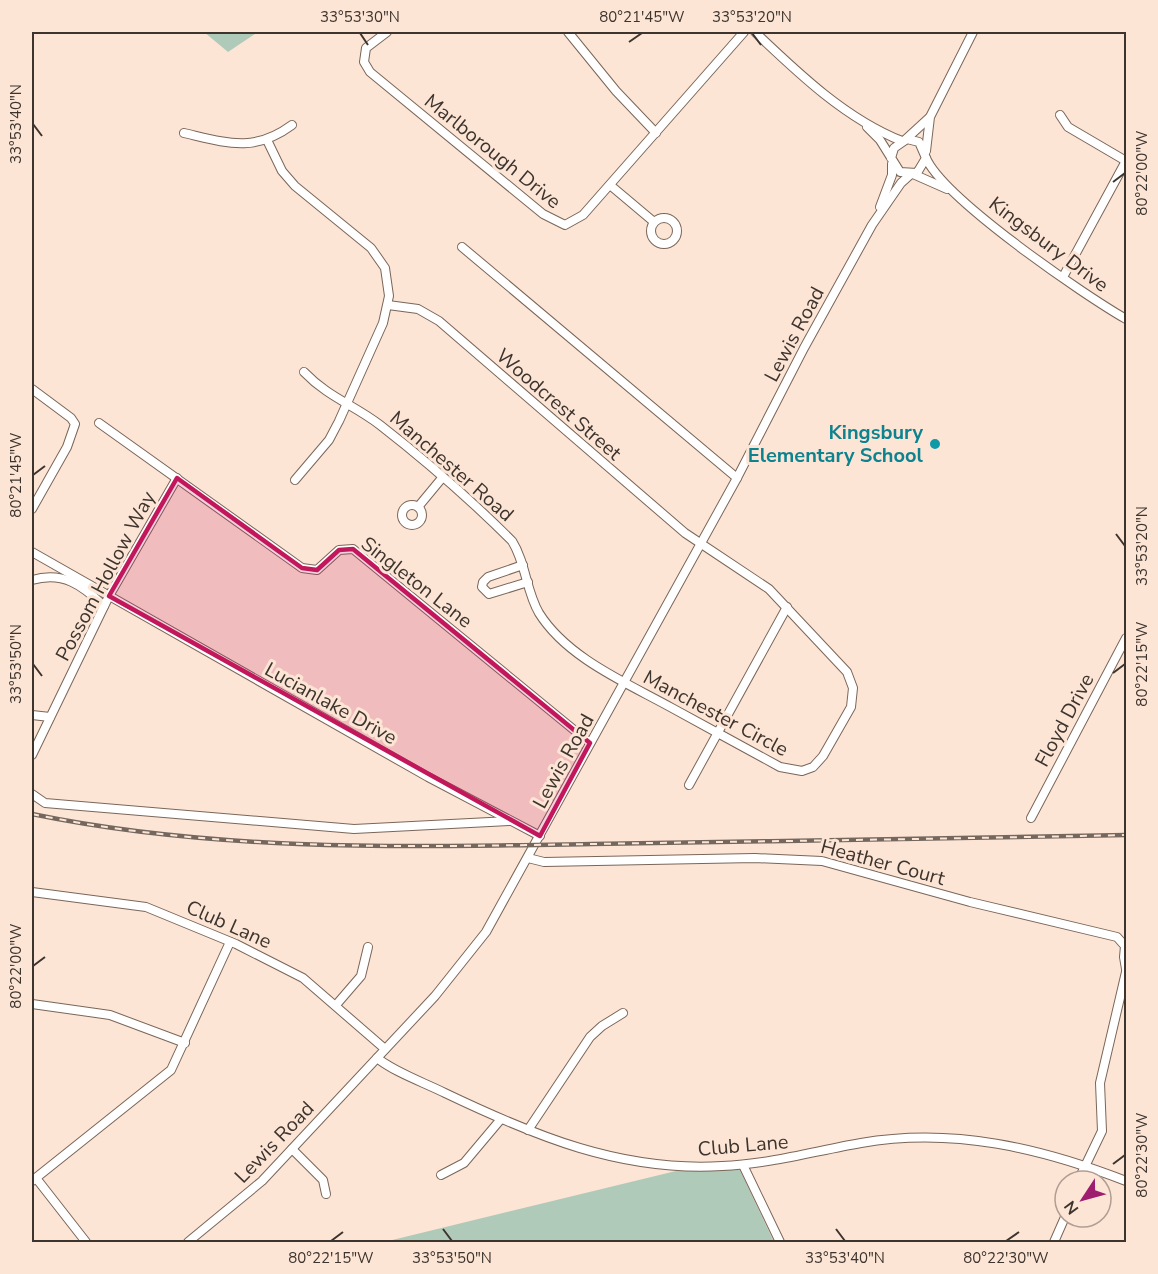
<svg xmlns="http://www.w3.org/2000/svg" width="1158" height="1274" font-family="'Nunito Sans',sans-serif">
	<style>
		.green { fill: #b0caba }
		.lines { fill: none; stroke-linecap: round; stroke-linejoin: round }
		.minor-casing { stroke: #7a6659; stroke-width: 10 }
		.minor { stroke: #fff; stroke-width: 8 }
		.rail-casing { stroke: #74675e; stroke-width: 4.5 }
		.rail { stroke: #fde5d6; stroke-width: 2; stroke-dasharray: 7; stroke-linecap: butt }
		.marked { fill: #c2185b; fill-opacity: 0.2; stroke: #c2185b; stroke-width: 4.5; stroke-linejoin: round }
		.ticks { fill: none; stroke: #3d342e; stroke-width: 2 }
		.culture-dot { fill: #0f9aa8; stroke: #fde5d6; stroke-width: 2 }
		.labels { text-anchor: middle; stroke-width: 6; stroke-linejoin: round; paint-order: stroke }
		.street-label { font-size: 20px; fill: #3d342e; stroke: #fde5d6 }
		.culture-label { font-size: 20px; font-weight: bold; fill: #0d838f; stroke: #fde5d6; text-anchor: end }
		.neatline { fill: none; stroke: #3d342e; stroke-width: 2 }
		.ticks-label { font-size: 15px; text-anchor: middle; fill: #3d342e }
	</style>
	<rect width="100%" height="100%" fill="#fde5d6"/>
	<g class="green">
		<path d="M204 32H258L228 52Z"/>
		<path d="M680 1170H740L774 1242H384Z"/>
	</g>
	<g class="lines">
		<defs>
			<g id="minor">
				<path d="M387 32 366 48 364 62 370 72 543 214 565 225 583 215 744 32"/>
				<path d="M568 32 616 91 656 133"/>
				<path d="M755 32C798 73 846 119 902 141"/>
				<path d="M1060 115 1068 127 1126 161"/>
				<path d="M867 127 880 140 900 172 917 173 926 158 919 142 907 139 894 148 891 158"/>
				<path d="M184 133C227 143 254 153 292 125"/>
				<path d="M267 140 282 171 295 186 371 248 385 268 389 296 383 323 339 421 329 440 295 480"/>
				<path d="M905 140 929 118"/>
				<path d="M926 151 930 117 973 32"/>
				<path d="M926 158C944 199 1084 295 1126 319"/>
				<path d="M913 174 947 189"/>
				<path d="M610 185 654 222"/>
				<path d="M880 207 892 175V164"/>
				<circle cx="664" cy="231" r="13"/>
				<path d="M462 247 737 478"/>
				<path d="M1063 277 1126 161"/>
				<path d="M304 372C328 397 354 405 380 425 425 460 472 501 512 541 526 563 526 591 539 613 567 658 627 683 672 708 708 728 744 747 780 767L802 771 813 767 823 756 851 707 853 688 847 672 769 589 685 533 439 321 418 309 388 305"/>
				<path d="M32 389 71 418 75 424 67 447 32 509"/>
				<path d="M99 423 302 568 317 570 339 550 353 549 590 743"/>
				<circle cx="412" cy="515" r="10"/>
				<path d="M418 507 442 478"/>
				<path d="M32 552 428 777 540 836"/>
				<path d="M523 565 488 577 483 582 482 587 489 594 528 582"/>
				<path d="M32 580C63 571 82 585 104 606"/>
				<path d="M32 715 50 717"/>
				<path d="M32 755 109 596 177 478"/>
				<path d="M689 785 787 607"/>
				<path d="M32 794 45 803 354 829 509 821"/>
				<path d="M1031 818 1126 638"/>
				<path d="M528 858 544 862 755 858 822 861 970 902 1117 937 1125 946 1124 957 1126 969"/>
				<path d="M32 892 146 907 236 944 303 978 385 1049"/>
				<path d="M32 1004 110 1015 185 1043"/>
				<path d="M336 1005 361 976 368 947"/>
				<path d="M377 1058C396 1073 423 1082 445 1093 535 1136 621 1172 722 1166 770 1164 815 1151 861 1143 953 1127 1041 1148 1126 1181"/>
				<path d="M528 1130 590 1037 602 1026 623 1013"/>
				<path d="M292 1149 323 1180 326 1194"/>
				<path d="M743 1165 780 1242"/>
				<path d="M441 1175 464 1163 501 1119"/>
				<path d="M36 1178 86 1242"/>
				<path d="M32 1181 171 1070 230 942"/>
				<path d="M1078 1181 1102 1131 1100 1083 1126 972"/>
				<path d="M188 1242 262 1181 435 996 486 932 737 478 804 348 872 225 901 183 911 174"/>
				<path d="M1054 1242 1065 1217"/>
			</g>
		</defs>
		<use href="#minor" class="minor-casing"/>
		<use href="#minor" class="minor"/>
		<defs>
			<path id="rail" d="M32 814C216 852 405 847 592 844 770 841 948 839 1126 835"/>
		</defs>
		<use href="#rail" class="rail-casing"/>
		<use href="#rail" class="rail"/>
	</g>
	<path class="marked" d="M177 478 302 568 317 570 339 550 353 549 590 743 540 836 109 596Z"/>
	<path class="ticks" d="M360 33 368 45M752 33 761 45M629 42 642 33M33 124 42 136M1113 182 1125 173M33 475 45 466M1116 534 1125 546M33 664 42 676M1113 673 1125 664M33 966 45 957M1113 1164 1125 1155M443 1229 452 1241M836 1229 845 1241M331 1241 343 1232M1006 1241 1019 1232"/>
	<circle class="culture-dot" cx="935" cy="444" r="6"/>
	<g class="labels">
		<g class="street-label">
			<text transform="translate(493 151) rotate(39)" y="7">Marlborough Drive</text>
			<text transform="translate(1049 244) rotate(37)" y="7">Kingsbury Drive</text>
			<text transform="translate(794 334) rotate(-62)" y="7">Lewis Road</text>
			<text transform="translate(559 404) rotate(41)" y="7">Woodcrest Street</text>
			<text transform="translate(452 466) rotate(41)" y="7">Manchester Road</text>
			<text transform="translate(105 576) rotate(-62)" y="7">Possom Hollow Way</text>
			<text transform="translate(417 582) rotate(38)" y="7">Singleton Lane</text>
			<text transform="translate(331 703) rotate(29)" y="7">Lucianlake Drive</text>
			<text transform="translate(716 713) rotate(28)" y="7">Manchester Circle</text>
			<text transform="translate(1064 720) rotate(-62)" y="7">Floyd Drive</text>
			<text transform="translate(563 761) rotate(-61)" y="7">Lewis Road</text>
			<text transform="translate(883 862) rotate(15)" y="7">Heather Court</text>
			<text transform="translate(229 924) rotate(24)" y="7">Club Lane</text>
			<text transform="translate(274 1142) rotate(-46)" y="7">Lewis Road</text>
			<text transform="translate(743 1145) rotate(-5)" y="7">Club Lane</text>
		</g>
		<g class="culture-label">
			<text x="923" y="439">Kingsbury<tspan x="923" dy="23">Elementary School</tspan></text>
		</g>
	</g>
	<rect width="1158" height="1274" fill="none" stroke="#fde5d6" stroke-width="66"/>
	<g transform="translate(1083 1199) rotate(234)"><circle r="28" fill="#fde5d6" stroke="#b09e93" stroke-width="1.5"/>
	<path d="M0-4.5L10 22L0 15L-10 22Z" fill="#9f1d6e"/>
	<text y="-9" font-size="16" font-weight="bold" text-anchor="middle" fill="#3d342e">N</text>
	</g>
	<rect x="33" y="33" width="1092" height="1208" class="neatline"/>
	<g class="ticks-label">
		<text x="360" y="22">33°53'30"N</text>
		<text x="642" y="22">80°21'45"W</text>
		<text x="752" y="22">33°53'20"N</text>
		<text transform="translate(16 124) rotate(-90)" y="5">33°53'40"N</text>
		<text transform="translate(1142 173) rotate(-90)" y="5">80°22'00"W</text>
		<text transform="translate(16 475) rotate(-90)" y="5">80°21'45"W</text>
		<text transform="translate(1142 546) rotate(-90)" y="5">33°53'20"N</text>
		<text transform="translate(1142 664) rotate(-90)" y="5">80°22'15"W</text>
		<text transform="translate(16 664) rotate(-90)" y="5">33°53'50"N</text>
		<text transform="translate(16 966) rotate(-90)" y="5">80°22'00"W</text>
		<text transform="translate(1142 1155) rotate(-90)" y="5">80°22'30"W</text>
		<text x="331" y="1263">80°22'15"W</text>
		<text x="452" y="1263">33°53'50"N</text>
		<text x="845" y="1263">33°53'40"N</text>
		<text x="1006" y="1263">80°22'30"W</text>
	</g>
</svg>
